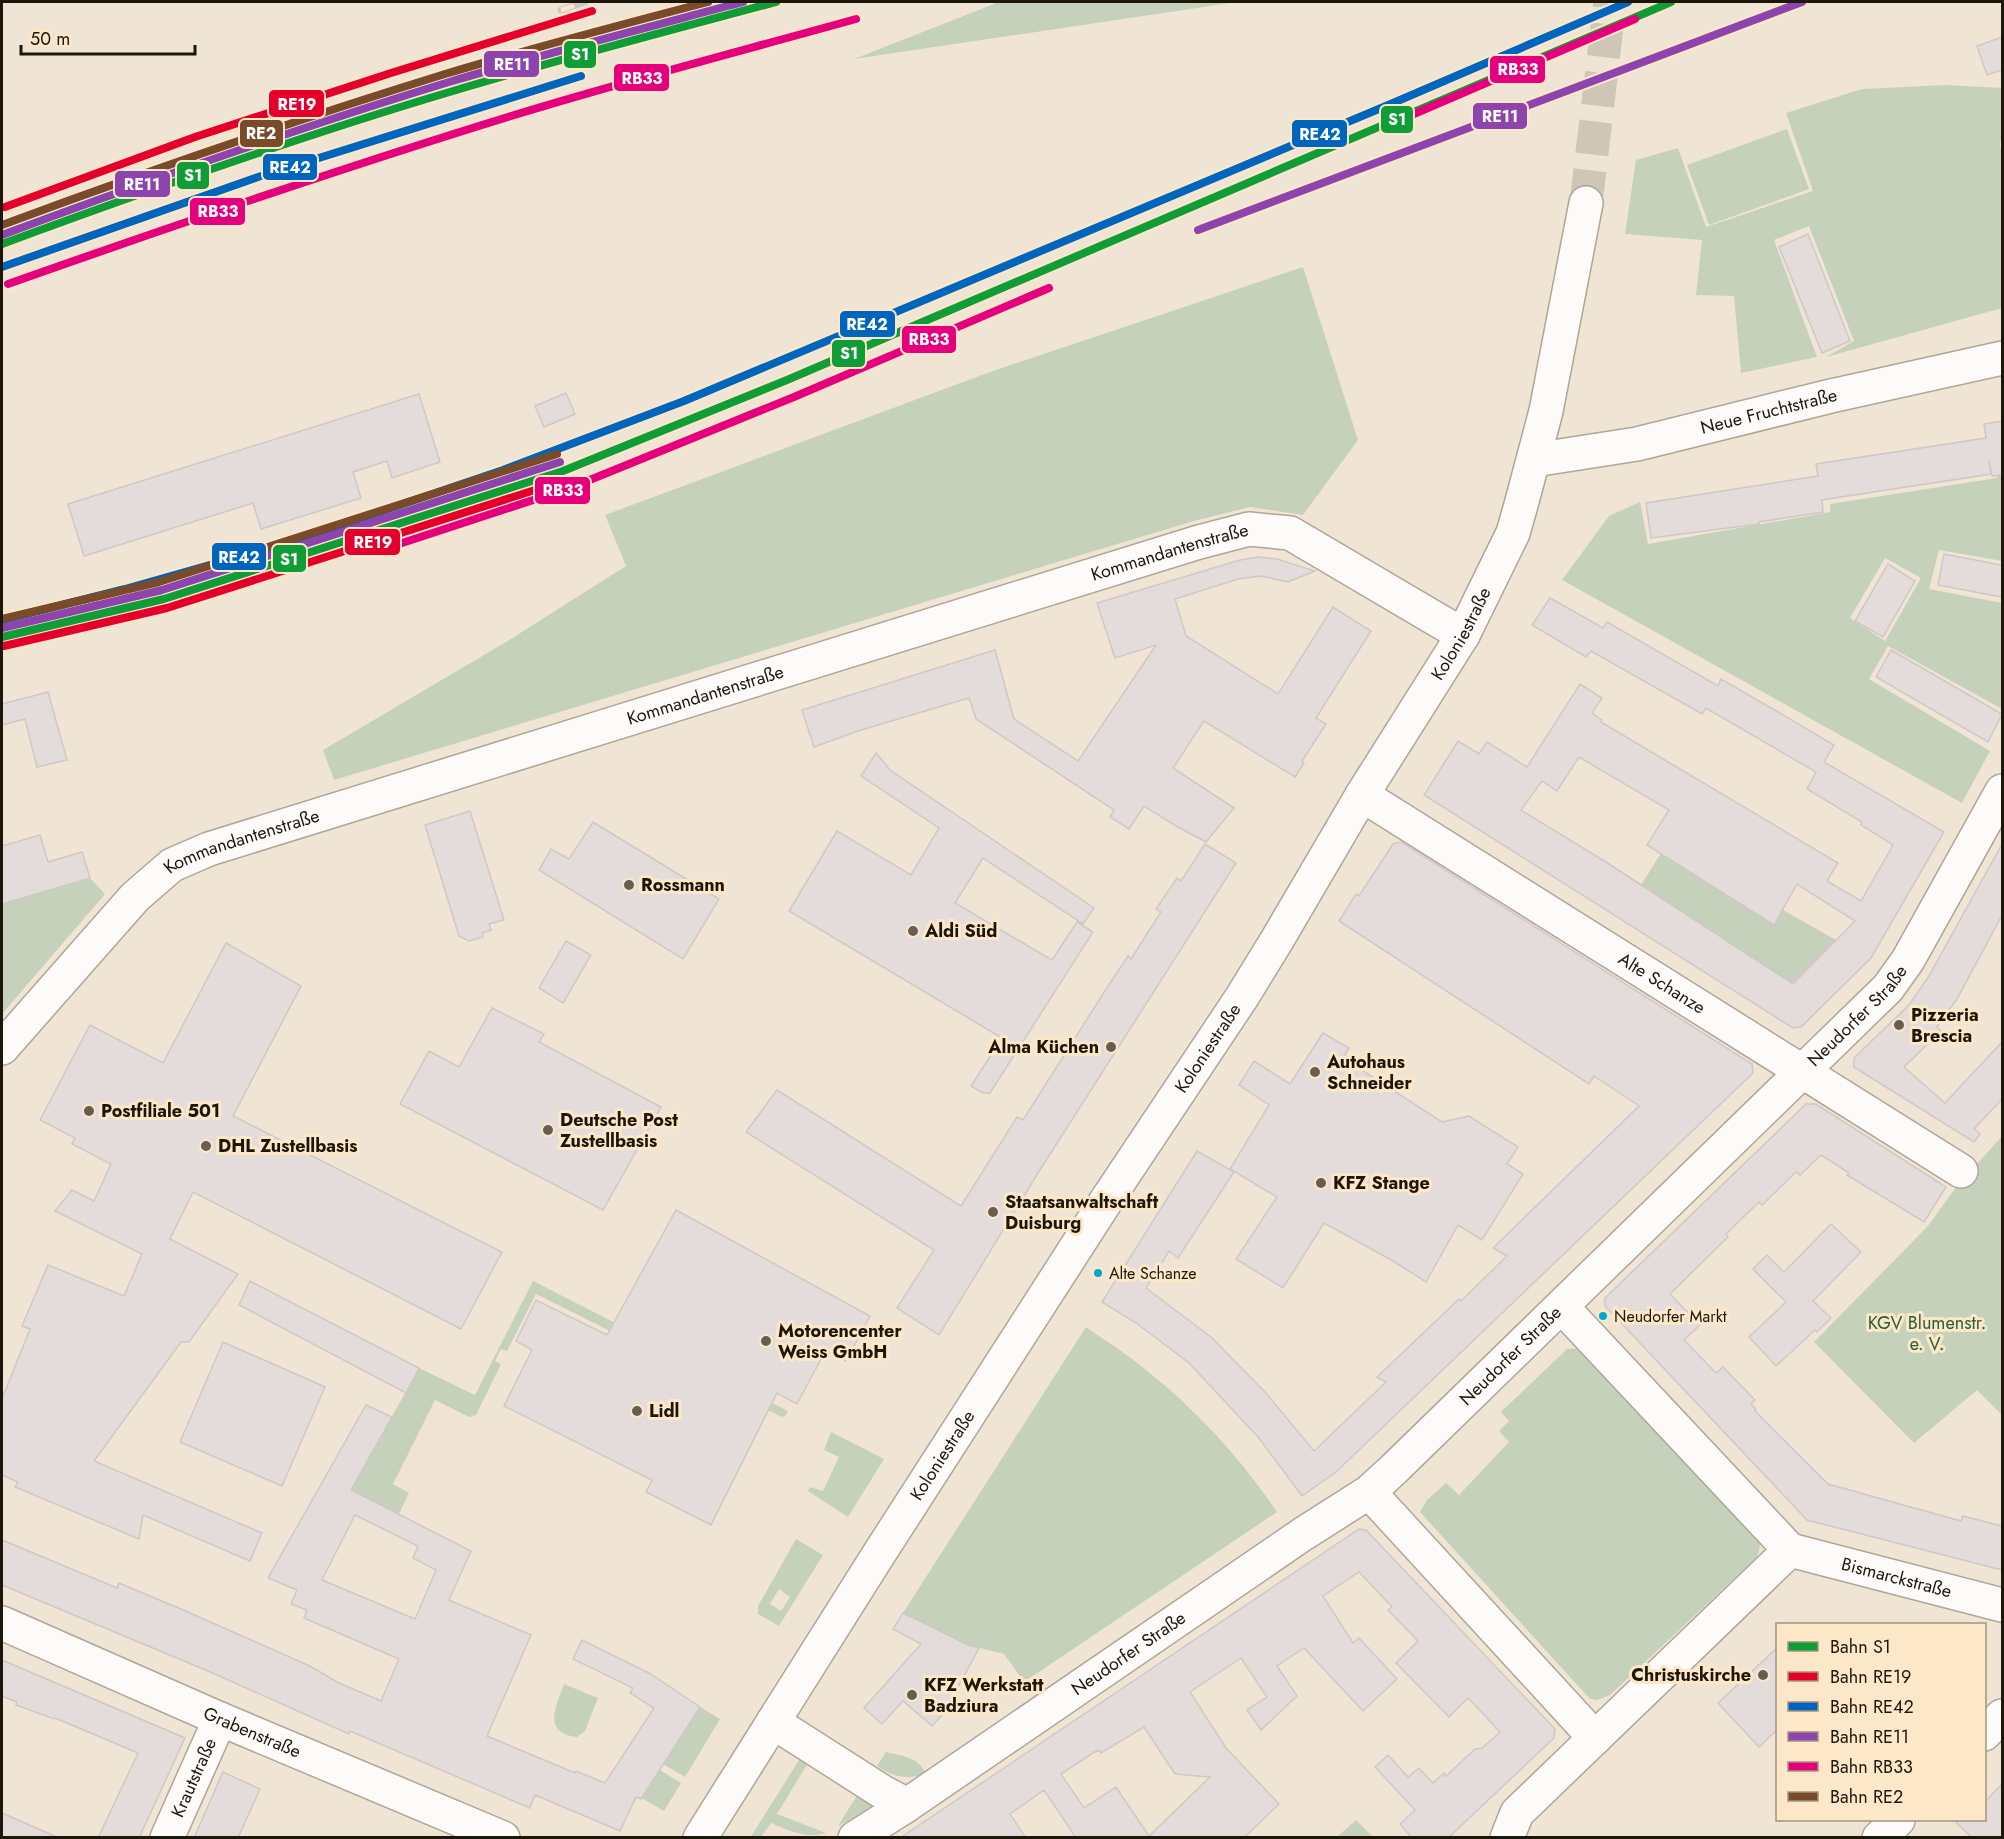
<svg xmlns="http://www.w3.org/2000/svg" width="2004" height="1839" font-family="Jost,sans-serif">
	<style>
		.green { fill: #c6d1bc; fill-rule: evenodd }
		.building { fill: #e4dbdb; stroke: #d0c7c6; stroke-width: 1.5; fill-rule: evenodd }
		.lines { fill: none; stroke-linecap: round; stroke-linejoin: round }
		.major-tunnel { stroke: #d0c6b6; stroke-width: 33; stroke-dasharray: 33 16; stroke-linecap: butt }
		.minor-casing { stroke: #aea699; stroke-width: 36 }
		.major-casing { stroke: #aea699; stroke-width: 36 }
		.minor { stroke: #fdfbf9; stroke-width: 33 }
		.major { stroke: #fdfbf9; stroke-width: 33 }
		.rail-casing { stroke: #ccc9c4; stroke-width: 7 }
		.rail { stroke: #fce8c8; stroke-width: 4.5; stroke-dasharray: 14; stroke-linecap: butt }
		.rail-1-casing { stroke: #fce8c8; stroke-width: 12 }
		.rail-2-casing { stroke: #fce8c8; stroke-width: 12 }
		.rail-3-casing { stroke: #fce8c8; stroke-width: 12 }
		.rail-4-casing { stroke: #fce8c8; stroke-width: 12 }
		.rail-5-casing { stroke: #fce8c8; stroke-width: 12 }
		.rail-6-casing { stroke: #fce8c8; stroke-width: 12 }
		.rail-1 { stroke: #109c37; stroke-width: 8 }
		.rail-2 { stroke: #e4002b; stroke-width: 8 }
		.rail-3 { stroke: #0065bd; stroke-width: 8 }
		.rail-4 { stroke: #8e44ad; stroke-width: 8 }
		.rail-5 { stroke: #e5007d; stroke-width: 8 }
		.rail-6 { stroke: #7a4b2a; stroke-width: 8 }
		.poi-dot { fill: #675e51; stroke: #fce8c8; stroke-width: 2 }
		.bus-dot { fill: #00a9ce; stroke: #fce8c8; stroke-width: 2 }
		.labels { text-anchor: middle; stroke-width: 6; stroke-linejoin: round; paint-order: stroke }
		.bus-label { font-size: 16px; fill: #1d160a; stroke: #fce8c8; text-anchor: start }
		.street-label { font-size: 18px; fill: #1d160a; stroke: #fce8c8 }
		.poi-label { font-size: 18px; font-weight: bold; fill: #1d160a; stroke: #fce8c8; text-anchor: start }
		.park-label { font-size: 18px; fill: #265e38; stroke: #fce8c8 }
		.line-badge { stroke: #fce8c8; stroke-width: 2 }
		.badge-label { font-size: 16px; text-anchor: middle; font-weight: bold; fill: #fff }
	</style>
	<rect width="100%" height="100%" fill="#f0e5d4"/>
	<g class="green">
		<path d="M999 2H1237L854 59Z"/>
		<path d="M1946 85 2002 88V136L2000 144 2002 153V308L1826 357 1854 341 1809 226 1774 240 1817 357 1741 373 1734 296 1696 295 1702 240 1625 234 1636 160 1678 148 1706 227 1813 191 1786 113 1862 89Z"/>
		<path d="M1787 129 1809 189 1709 225 1687 165Z"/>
		<path d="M1303 267 1358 440 1303 515 1250 507 1194 521 334 780 323 750 506 642 626 566 605 515 990 372Z"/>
		<path d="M2002 467V561L1939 550 1929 589 2002 603V709L1888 646 1869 679 1990 751 1962 803 1562 580 1609 516 1640 502 1648 544 1830 512V504L1997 478V468ZM1885 558 1921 578 1885 641 1850 618Z"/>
		<path d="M1661 853 1774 924 1783 910 1836 940 1813 965 1791 985 1788 981 1641 885Z"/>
		<path d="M90 878 105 894 2 1014V904Z"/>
		<path d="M2002 1136V1415L1977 1390 1914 1443 1814 1342 1928 1226 1954 1190Z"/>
		<path d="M533 1281 788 1411 786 1415 782 1417 536 1294 507 1351 501 1349 495 1361 501 1364 476 1415 469 1417 435 1400 393 1484 409 1493 399 1514 351 1490 419 1368 475 1395Z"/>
		<path d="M1086 1327C1106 1341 1127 1354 1146 1370 1197 1410 1241 1459 1277 1512L1024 1682 1004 1654 968 1645 903 1613Z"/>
		<path d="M1580 1348 1758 1537 1760 1546 1757 1557 1610 1695 1597 1700 1590 1699 1420 1512 1427 1500 1446 1483 1459 1495 1509 1442 1499 1431 1509 1421 1501 1412 1567 1349Z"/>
		<path d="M831 1432 884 1459 848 1517 808 1491 810 1487 823 1491 839 1457 824 1450Z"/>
		<path d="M796 1539 823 1555 779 1626 758 1614V1606ZM779 1589 790 1597 781 1611 770 1604Z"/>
		<path d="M564 1684 598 1698 585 1731 577 1737C542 1733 556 1706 564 1684Z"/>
		<path d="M700 1707 720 1719 685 1777 663 1764Z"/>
		<path d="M886 1752C902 1756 919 1757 926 1774 907 1780 893 1777 877 1766Z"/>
		<path d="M801 1757 811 1758 777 1814 826 1833C806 1839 790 1831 771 1823L761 1837 750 1838Z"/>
		<path d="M660 1770 681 1783 664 1811 641 1798Z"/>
		<path d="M861 1789 874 1803 873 1807 838 1826Z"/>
		<path d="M1356 1820 1373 1837H1337Z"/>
	</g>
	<g class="building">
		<path d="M2002 37V70L1987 75 1977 46Z"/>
		<path d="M1808 234 1850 341 1822 353 1779 247Z"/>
		<path d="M566 393 575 414 544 427 535 406Z"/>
		<path d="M419 394 440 462 392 478 387 461 353 472 361 498 261 529 253 503 84 556 68 504Z"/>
		<path d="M2002 421V475L1992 476 1989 461 1991 474 1822 500 1823 512 1759 522V524L1651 538 1646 503 1818 476 1816 464 1986 438 1984 424Z"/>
		<path d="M1944 554 2002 565V597L1938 585Z"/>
		<path d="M1258 557 1277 559 1315 571 1288 582 1261 576 1238 579 1175 599 1186 636 1278 694 1333 607 1371 631 1316 718 1326 724 1302 761 1304 763 1295 777 1204 721 1173 768 1234 808 1206 842 1176 826 1144 806 1129 829 1110 817 1114 810 976 719 969 698 858 731 814 747 802 710 995 650 1014 719 1078 761 1156 645 1115 658 1097 603 1240 560Z"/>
		<path d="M1888 564 1915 581 1883 637 1855 621Z"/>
		<path d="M1550 598 1603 628 1607 622 1718 686 1721 679 1778 712 1834 745 1824 762 1944 832 1871 958 1801 1027 1793 1028 1424 795 1458 741 1479 754 1487 742 1527 767 1580 684 1602 698 1592 713 1602 720 1601 722 1838 863 1827 881 1861 901 1893 845 1861 825 1862 822 1807 789 1816 772 1706 708 1702 714 1591 651 1586 657 1532 625ZM1579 757 1669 810 1647 845 1774 925 1797 884 1855 921 1793 984 1606 862 1521 810 1542 781 1557 791Z"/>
		<path d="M1891 650 2002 714 1988 742 1876 677Z"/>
		<path d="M48 692 67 760 37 767 25 719 2 725V704Z"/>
		<path d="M876 753 890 770 1094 908 1083 924 983 858 955 903 1052 960 1077 922 1093 932 990 1093H983L971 1086 1002 1038 789 911 837 831 911 875 939 828 861 776Z"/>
		<path d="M470 811 504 920 489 924 491 930 482 933 483 937 469 941 459 936 425 825Z"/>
		<path d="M593 822 719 899 683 959 539 870 551 849 569 859Z"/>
		<path d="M40 835 48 862 82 852 90 878 2 904V846Z"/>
		<path d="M1401 842 1752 1064 1753 1073 1336 1472 1302 1496 1258 1437 1189 1363 1136 1323 1102 1302 1197 1151 1234 1172 1178 1258 1169 1251 1146 1288 1211 1337 1266 1393 1314 1451 1386 1382 1377 1377 1459 1299 1461 1301 1507 1256 1493 1248 1639 1106 1594 1076 1589 1084 1339 921 1356 894 1359 896 1393 844Z"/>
		<path d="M1205 844 1236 863 1038 1173 939 1335 897 1308 934 1250 746 1132 777 1090 961 1206 1017 1117 1023 1120 1108 986 1128 956 1131 959 1161 912 1156 909 1177 878 1181 881Z"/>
		<path d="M2002 844V915L1957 999 1937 1027 1941 1031 1904 1067 1945 1103 2002 1042V1099L1974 1129 1980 1134 1974 1142 1854 1067V1058L1909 1005 1929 976Z"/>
		<path d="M566 941 591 955 563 1003 539 988Z"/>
		<path d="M226 943 301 986 233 1116 502 1252 461 1329 193 1192 170 1239 238 1274 189 1342H181L94 1461 262 1533 250 1561 143 1515 139 1539 15 1487 18 1482 2 1475V1399L30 1329 22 1326 48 1265 124 1296 142 1254 55 1211 72 1190 94 1201 111 1164 72 1144 75 1138 40 1120 90 1025 163 1063Z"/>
		<path d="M492 1008 544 1034 539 1042 661 1107 603 1210 400 1104 429 1051 459 1067Z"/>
		<path d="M1323 1033 1349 1048 1343 1058 1442 1122 1469 1116 1518 1147 1507 1164 1523 1174 1482 1240 1458 1225 1426 1282 1393 1261 1324 1223 1283 1288 1236 1259 1277 1197 1230 1169 1269 1105 1239 1085 1254 1061 1290 1084Z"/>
		<path d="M1806 1104H1816L1946 1187 1924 1222 1847 1175 1849 1173 1821 1155 1800 1175 1796 1172 1762 1205 1759 1202 1726 1234 1728 1237 1670 1294 1700 1325 1684 1340 1716 1373 1723 1367 1755 1400 1751 1404 1756 1410 1755 1411 1828 1484 1961 1521 1963 1516 2002 1526V1570L1807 1520 1605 1306V1298Z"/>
		<path d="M676 1210 870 1316 846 1361 826 1350 797 1404 777 1393 711 1525 646 1492 652 1480 504 1406 532 1350 516 1341 536 1300 607 1335Z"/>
		<path d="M1831 1224 1861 1252 1813 1301 1831 1318 1817 1332 1815 1330 1776 1366 1749 1337 1786 1302 1753 1269 1767 1255 1784 1272Z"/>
		<path d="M250 1281 419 1368 406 1393 239 1305Z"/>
		<path d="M223 1342 325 1387 282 1486 180 1442Z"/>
		<path d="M366 1405 392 1417 351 1490 471 1551 449 1600 531 1635 487 1736 575 1773 576 1771 605 1783 654 1708 630 1693 633 1688 573 1659 582 1640 649 1673 700 1707 641 1799 636 1797 620 1831 535 1795 530 1808 350 1731 349 1734 208 1671 2 1585V1540L117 1588 119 1583 181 1609 310 1666 337 1682 381 1701 399 1659 304 1618 307 1610 291 1604 297 1590 268 1578ZM355 1515 418 1546 413 1558 436 1570 415 1619 322 1580Z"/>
		<path d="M1359 1529 1366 1530 1555 1729 1554 1738 1448 1838H1412L1400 1824 1415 1810 1375 1767 1388 1755 1408 1777 1419 1768 1433 1783 1444 1773 1446 1776 1475 1749 1482 1748 1500 1732 1468 1698 1449 1717 1396 1663 1418 1641 1388 1610 1392 1607 1359 1572 1323 1596 1353 1643 1359 1638 1397 1679 1363 1711 1304 1648 1277 1666 1297 1696 1261 1730 1247 1710 1267 1697 1241 1658 1190 1692 1226 1748 1279 1804 1244 1838H1076L1044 1790 1010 1814 1026 1838H900ZM1144 1727 1175 1774 1210 1777 1149 1836 1116 1787 1084 1808 1061 1774 1093 1753 1099 1750 1101 1753Z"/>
		<path d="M903 1613 968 1645 979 1648 944 1713 932 1726 903 1701 882 1724 864 1708 921 1644 893 1629Z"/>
		<path d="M1778 1647V1729L1759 1747 1718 1703Z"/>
		<path d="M2 1660 185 1738 139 1838H98L138 1753 55 1718 54 1719 16 1705 17 1702 2 1696Z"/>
		<path d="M223 1772 260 1789 238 1838H194Z"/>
		<path d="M2002 1784V1838H1972L1954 1820H1984V1803Z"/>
		<path d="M2 1813 59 1838H2Z"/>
	</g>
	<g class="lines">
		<path class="major-tunnel" d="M1586 203 1610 2"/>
		<defs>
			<g id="minor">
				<path id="s1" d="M1534 460 1637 444 1831 396 2002 358"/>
				<path id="s2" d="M1362 795 1961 1171"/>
				<path id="s3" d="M2 1048 135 897 172 865 209 849 1199 542 1249 529 1290 533 1463 635"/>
				<path d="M1562 1307 1790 1550"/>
				<path d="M1369 1492 1595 1738"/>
				<path id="s4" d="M1790 1550 2002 1605"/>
				<path id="s5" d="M2 1623 220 1719 503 1838"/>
				<path d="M773 1722 881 1791 907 1805"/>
				<path d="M1984 1734 2002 1716"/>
				<path id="s6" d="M167 1838 220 1719"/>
				<path id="s7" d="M855 1838 907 1805 1303 1534 1369 1492 1394 1469 1888 988 1908 960 2002 791"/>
				<path d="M1507 1838 1517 1813 1790 1550"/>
				<path d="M1879 1838 1898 1820"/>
			</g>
			<g id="major">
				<path id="s8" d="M700 1838 877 1557 1104 1204 1242 997 1277 940 1362 795 1463 635 1513 533 1521 505 1546 411 1586 203"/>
			</g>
		</defs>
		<use href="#minor" class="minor-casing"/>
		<use href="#major" class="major-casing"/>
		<use href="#minor" class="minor"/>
		<use href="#major" class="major"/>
		<defs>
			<path id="rail" d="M561 10 585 2"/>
		</defs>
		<use href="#rail" class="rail-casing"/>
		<use href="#rail" class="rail"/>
		<defs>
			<g id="rail-1">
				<path d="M2 244C151 189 301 136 453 91 560 59 668 31 776 2"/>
				<path d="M2 637 164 599 563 471 787 380 1671 2"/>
			</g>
			<g id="rail-2">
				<path d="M5 207 195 137 391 73 592 11"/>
				<path d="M4 646 167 608 566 480"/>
			</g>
			<g id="rail-3">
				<path d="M2 267 258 177 581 76"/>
				<path d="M2 620 125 589 288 543 503 470 684 401 1393 103 1628 2"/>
			</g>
			<g id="rail-4">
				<path d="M1198 230 1802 2"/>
				<path d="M2 235C150 180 298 128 449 82 547 53 645 28 743 2"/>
				<path d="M2 628 162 590 560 462"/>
			</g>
			<g id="rail-5">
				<path d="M1400 120 1635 19"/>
				<path d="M8 284C175 225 342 168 511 116 625 81 741 51 856 19"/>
				<path d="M396 545 570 488 794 397 1049 288"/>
			</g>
			<g id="rail-6">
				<path d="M2 225C148 171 296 120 445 74 532 48 620 25 708 2"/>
				<path d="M2 619 159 582 557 454"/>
			</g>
		</defs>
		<use href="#rail-1" class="rail-1-casing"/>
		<use href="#rail-2" class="rail-2-casing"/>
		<use href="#rail-3" class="rail-3-casing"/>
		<use href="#rail-4" class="rail-4-casing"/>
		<use href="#rail-5" class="rail-5-casing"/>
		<use href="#rail-6" class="rail-6-casing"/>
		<use href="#rail-1" class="rail-1"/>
		<use href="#rail-2" class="rail-2"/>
		<use href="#rail-3" class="rail-3"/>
		<use href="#rail-4" class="rail-4"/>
		<use href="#rail-5" class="rail-5"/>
		<use href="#rail-6" class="rail-6"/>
	</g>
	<g class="poi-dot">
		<circle cx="629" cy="885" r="6"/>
		<circle cx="913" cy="931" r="6"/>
		<circle cx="1899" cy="1025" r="6"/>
		<circle cx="1111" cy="1047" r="6"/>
		<circle cx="1315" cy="1072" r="6"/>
		<circle cx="89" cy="1111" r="6"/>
		<circle cx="548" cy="1130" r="6"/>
		<circle cx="206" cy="1146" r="6"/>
		<circle cx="1321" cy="1183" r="6"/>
		<circle cx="993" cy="1212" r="6"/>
		<circle cx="766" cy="1341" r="6"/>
		<circle cx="637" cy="1411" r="6"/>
		<circle cx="1763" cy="1675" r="6"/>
		<circle cx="912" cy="1695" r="6"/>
	</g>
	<g class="bus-dot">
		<circle cx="1098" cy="1273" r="5"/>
		<circle cx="1603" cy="1316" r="5"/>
	</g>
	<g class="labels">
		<g class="bus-label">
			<text x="1109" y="1279">Alte Schanze</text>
			<text x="1614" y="1322">Neudorfer Markt</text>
		</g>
		<g class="street-label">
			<text dy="6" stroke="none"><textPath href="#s1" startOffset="240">Neue Fruchtstraße</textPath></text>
			<text dy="6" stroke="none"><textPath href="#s3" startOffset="1296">Kommandantenstraße</textPath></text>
			<text dy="6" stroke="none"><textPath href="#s8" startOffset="1425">Koloniestraße</textPath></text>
			<text dy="6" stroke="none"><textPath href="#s3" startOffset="810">Kommandantenstraße</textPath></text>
			<text dy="6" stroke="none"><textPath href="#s3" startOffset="324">Kommandantenstraße</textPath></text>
			<text dy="6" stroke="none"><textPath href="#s2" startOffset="354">Alte Schanze</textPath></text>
			<text dy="6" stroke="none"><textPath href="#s7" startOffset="1302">Neudorfer Straße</textPath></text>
			<text dy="6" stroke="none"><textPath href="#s8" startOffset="939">Koloniestraße</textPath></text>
			<text dy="6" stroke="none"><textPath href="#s7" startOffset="816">Neudorfer Straße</textPath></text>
			<text dy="6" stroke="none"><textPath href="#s8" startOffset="453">Koloniestraße</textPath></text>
			<text dy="6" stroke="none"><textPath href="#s4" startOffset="110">Bismarckstraße</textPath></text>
			<text dy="6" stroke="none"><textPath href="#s7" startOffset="330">Neudorfer Straße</textPath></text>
			<text dy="6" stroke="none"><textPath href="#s5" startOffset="273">Grabenstraße</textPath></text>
			<text dy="6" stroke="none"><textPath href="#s6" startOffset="66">Krautstraße</textPath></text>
		</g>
		<g class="poi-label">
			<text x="641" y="891">Rossmann</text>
			<text x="925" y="937">Aldi Süd</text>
			<text x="1911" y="1021">Pizzeria<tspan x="1911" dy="21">Brescia</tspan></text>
			<text x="1099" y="1053" text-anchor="end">Alma Küchen</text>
			<text x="1327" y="1068">Autohaus<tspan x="1327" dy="21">Schneider</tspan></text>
			<text x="101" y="1117">Postfiliale 501</text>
			<text x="560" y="1126">Deutsche Post<tspan x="560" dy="21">Zustellbasis</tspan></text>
			<text x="218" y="1152">DHL Zustellbasis</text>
			<text x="1333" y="1189">KFZ Stange</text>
			<text x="1005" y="1208">Staatsanwaltschaft<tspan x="1005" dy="21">Duisburg</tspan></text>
			<text x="778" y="1337">Motorencenter<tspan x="778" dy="21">Weiss GmbH</tspan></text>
			<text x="649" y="1417">Lidl</text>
			<text x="1751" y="1681" text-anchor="end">Christuskirche</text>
			<text x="924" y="1691">KFZ Werkstatt<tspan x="924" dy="21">Badziura</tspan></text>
		</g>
		<g class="park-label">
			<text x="1927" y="1329">KGV Blumenstr.<tspan x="1927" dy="21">e. V.</tspan></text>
		</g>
	</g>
	<g class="line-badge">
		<rect x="563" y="40" width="34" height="29" rx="6" fill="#109c37"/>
		<rect x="483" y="50" width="57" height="28" rx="6" fill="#8e44ad"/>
		<rect x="1489" y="55" width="57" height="29" rx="6" fill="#e5007d"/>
		<rect x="613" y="63" width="57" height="29" rx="6" fill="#e5007d"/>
		<rect x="268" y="89" width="57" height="29" rx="6" fill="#e4002b"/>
		<rect x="1472" y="102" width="56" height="28" rx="6" fill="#8e44ad"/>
		<rect x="1380" y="105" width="34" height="29" rx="6" fill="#109c37"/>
		<rect x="239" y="119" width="45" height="29" rx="6" fill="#7a4b2a"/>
		<rect x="1291" y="119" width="57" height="29" rx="6" fill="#0065bd"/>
		<rect x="262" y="153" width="56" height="28" rx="6" fill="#0065bd"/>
		<rect x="176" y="161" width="34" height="29" rx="6" fill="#109c37"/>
		<rect x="114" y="170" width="57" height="28" rx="6" fill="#8e44ad"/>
		<rect x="189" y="197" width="57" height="29" rx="6" fill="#e5007d"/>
		<rect x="839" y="310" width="57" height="28" rx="6" fill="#0065bd"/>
		<rect x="901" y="325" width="56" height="29" rx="6" fill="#e5007d"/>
		<rect x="831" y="339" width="35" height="29" rx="6" fill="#109c37"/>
		<rect x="534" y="476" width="57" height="29" rx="6" fill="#e5007d"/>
		<rect x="344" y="528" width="57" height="28" rx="6" fill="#e4002b"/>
		<rect x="211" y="542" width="56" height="29" rx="6" fill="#0065bd"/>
		<rect x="272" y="544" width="35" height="29" rx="6" fill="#109c37"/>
	</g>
	<g class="badge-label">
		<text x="580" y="60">S1</text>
		<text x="512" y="70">RE11</text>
		<text x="1518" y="75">RB33</text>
		<text x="642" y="84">RB33</text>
		<text x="297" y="110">RE19</text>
		<text x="1500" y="122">RE11</text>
		<text x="1397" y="125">S1</text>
		<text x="261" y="139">RE2</text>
		<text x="1320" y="140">RE42</text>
		<text x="290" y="173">RE42</text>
		<text x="193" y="181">S1</text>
		<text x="142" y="190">RE11</text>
		<text x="218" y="217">RB33</text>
		<text x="867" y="330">RE42</text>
		<text x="929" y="345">RB33</text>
		<text x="849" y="359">S1</text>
		<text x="563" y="496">RB33</text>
		<text x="373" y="548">RE19</text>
		<text x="239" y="563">RE42</text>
		<text x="289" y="565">S1</text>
	</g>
	<rect width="2004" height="1839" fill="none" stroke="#1d160a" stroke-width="6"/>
	<rect x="1776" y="1623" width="210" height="198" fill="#fce8c8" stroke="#a3947c" stroke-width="1.5"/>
	<rect x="1788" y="1642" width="30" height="9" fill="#109c37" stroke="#a3947c" stroke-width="1.5"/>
	<text x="1830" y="1653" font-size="18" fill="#1d160a">Bahn S1</text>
	<rect x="1788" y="1672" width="30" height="9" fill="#e4002b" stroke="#a3947c" stroke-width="1.5"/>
	<text x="1830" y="1683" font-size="18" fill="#1d160a">Bahn RE19</text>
	<rect x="1788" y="1702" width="30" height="9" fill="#0065bd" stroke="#a3947c" stroke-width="1.5"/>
	<text x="1830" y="1713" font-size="18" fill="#1d160a">Bahn RE42</text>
	<rect x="1788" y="1732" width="30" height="9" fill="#8e44ad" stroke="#a3947c" stroke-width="1.5"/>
	<text x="1830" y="1743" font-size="18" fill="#1d160a">Bahn RE11</text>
	<rect x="1788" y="1762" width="30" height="9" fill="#e5007d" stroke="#a3947c" stroke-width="1.5"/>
	<text x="1830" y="1773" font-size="18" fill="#1d160a">Bahn RB33</text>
	<rect x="1788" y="1792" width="30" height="9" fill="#7a4b2a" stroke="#a3947c" stroke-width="1.5"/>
	<text x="1830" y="1803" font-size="18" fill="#1d160a">Bahn RE2</text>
	<path d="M21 45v9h174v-9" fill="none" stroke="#1d160a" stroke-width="3"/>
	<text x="30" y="45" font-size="18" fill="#1d160a" stroke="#fce8c8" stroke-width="4.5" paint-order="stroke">50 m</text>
</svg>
